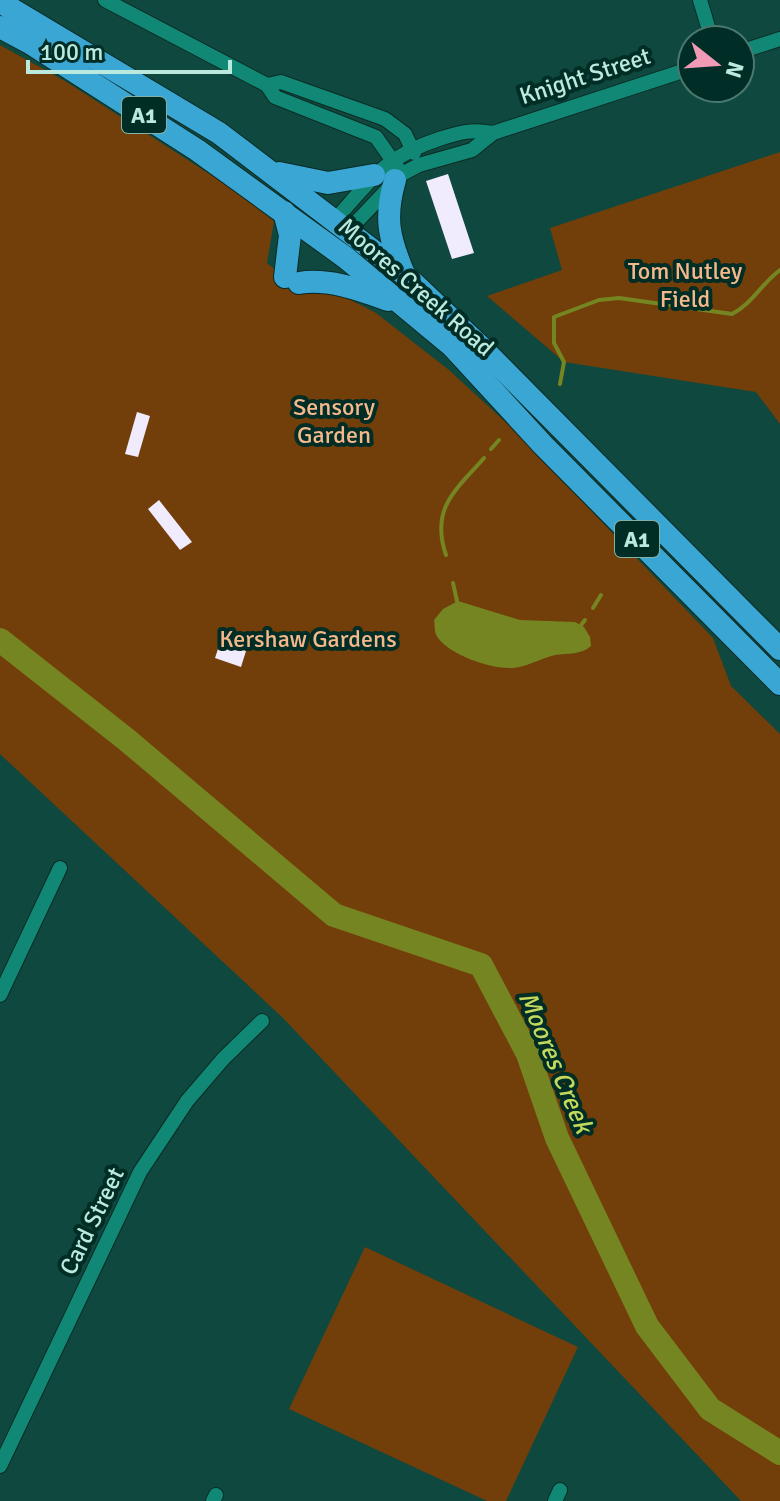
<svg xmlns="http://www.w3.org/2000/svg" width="780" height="1501" font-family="Signika,sans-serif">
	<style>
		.green { fill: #723e09 }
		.water { fill: #758521 }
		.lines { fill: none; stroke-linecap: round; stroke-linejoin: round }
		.stream { stroke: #758521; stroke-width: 4 }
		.river { stroke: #758521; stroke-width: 24 }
		.building { fill: #f0ebfd }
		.minor-casing { stroke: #0a2b25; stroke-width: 16 }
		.trunk-casing { stroke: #0a2b25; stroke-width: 24 }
		.minor { stroke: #118875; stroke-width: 14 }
		.trunk { stroke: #3aa6d4; stroke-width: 22 }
		.labels { text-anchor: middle; stroke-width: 8; stroke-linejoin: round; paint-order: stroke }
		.shield { fill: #002d25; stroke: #83b1a6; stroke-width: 2 }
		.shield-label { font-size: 22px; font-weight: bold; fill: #bbe9dd }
		.street-label { font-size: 24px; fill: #bbe9dd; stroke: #002d25 }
		.park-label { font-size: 24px; fill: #f4b88b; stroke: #002d25 }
		.water-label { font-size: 26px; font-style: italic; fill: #c2d95b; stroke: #002d25 }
	</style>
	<rect width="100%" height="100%" fill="#0f483e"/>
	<g class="green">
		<path d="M0 45 65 81 239 193 274 221 267 263 304 294 324 293 345 297 376 313 449 370 514 430 713 638 731 686 780 734V1501H741L283 1018 0 754Z"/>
		<path d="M780 152V424L756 392 564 362 487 296 562 270 550 228Z"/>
		<path d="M365 1247 578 1347 506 1501H487L289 1409Z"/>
	</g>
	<path class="water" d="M458 601 520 620 575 622 584 627 590 637 591 646C581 655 568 653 555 655 541 658 527 667 513 668 491 669 452 656 438 638 434 633 435 627 434 620L443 609Z"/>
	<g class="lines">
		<g class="stream">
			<path d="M560 384 564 362 554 343V317L599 300 619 298 732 314C752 304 762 283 780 270"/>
			<path d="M491 449 499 440"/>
			<path d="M446 555C430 508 456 490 484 458"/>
			<path d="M453 583 457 601"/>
			<path d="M593 608 601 595"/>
			<path d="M581 625 585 620"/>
		</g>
		<path class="river" d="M0 640 127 740 334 915 481 965 528 1054 557 1138 647 1326 710 1409 780 1453"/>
	</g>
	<g class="building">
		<path d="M448 174 474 253 452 259 426 181Z"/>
		<path d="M137 412 150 416 138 457 125 454Z"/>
		<path d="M159 500 192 542 180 550 148 509Z"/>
		<path d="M220 643 246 651 241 667 215 658Z"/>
	</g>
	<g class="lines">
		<defs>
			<g id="minor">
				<path d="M105 0 267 85 275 97 376 137 402 174"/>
				<path d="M700 0 712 40"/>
				<path d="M740 52 780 39"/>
				<path d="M267 85 281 82 385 119 405 134 414 153"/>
				<path d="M334 221C371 180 384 157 439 139 461 132 471 129 493 133"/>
				<path d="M348 231 402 174 419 165 472 150 493 133 692 68"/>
				<path d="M0 995 60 868"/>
				<path d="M0 1466 140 1172 187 1101 223 1059 262 1021"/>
				<path d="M213 1501 216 1495"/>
				<path d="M555 1501 560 1490"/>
			</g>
			<g id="trunk">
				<path d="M0 2 219 133 404 274 481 347 780 649"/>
				<path d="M0 27 30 43 197 150 346 258 452 346 543 445 780 684"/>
				<path d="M279 173 328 183 374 175"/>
				<path d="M395 180C384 218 389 238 404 274"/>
				<path d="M284 212 290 235 285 277"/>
				<path d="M299 283C329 278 360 290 388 300"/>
			</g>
		</defs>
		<use href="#minor" class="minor-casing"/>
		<use href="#trunk" class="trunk-casing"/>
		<use href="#minor" class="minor"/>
		<use href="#trunk" class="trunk"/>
	</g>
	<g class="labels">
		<g class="shield">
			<rect x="122" y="97" width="44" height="36" rx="6"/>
			<rect x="615" y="521" width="44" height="36" rx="6"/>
		</g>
		<g class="shield-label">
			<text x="144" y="123">A1</text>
			<text x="637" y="547">A1</text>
		</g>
		<g class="street-label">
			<text transform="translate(585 76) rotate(-18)" y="8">Knight Street</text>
			<text transform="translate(416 287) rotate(41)" y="8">Moores Creek Road</text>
			<text transform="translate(92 1221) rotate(-64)" y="8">Card Street</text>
		</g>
		<g class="park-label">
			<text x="685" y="279">Tom Nutley<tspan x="685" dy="28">Field</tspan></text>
			<text x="334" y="415">Sensory<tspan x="334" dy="28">Garden</tspan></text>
			<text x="308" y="647">Kershaw Gardens</text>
		</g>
		<g class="water-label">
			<text transform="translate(556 1062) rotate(67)" y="9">Moores Creek</text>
		</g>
	</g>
	<g transform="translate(716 64) rotate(107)"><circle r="38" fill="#002d25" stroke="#4b786f" stroke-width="2"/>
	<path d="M0-6L14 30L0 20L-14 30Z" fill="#f09ab6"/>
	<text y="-12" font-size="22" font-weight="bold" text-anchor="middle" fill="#bbe9dd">N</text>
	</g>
	<path d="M28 60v12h202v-12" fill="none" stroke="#bbe9dd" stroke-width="4"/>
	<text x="40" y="60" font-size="24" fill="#bbe9dd" stroke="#002d25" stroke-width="6" paint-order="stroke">100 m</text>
</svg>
